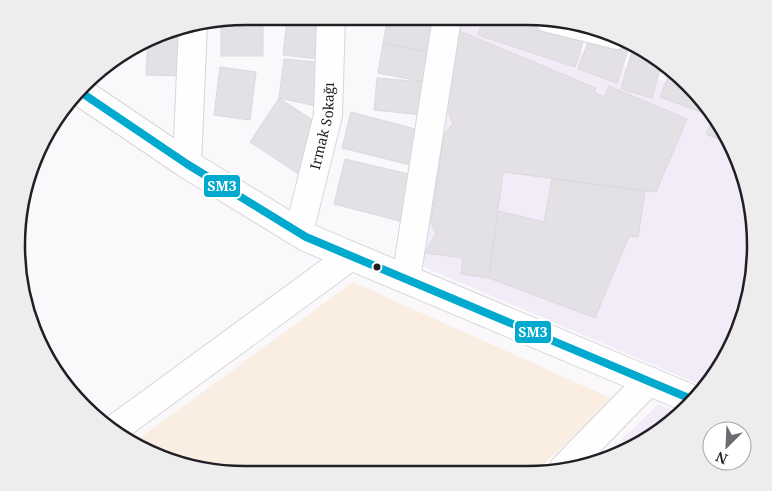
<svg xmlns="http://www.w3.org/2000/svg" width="772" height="491" font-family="'Noto Serif',serif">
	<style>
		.built { fill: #f1ecf7 }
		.green { fill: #f9eee1 }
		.building { fill: #e3e0e6; stroke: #dbd8de }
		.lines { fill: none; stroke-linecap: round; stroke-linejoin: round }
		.street-casing { stroke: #d8d5db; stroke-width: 30 }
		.street { stroke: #fefefe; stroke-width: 28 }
		.bus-1-casing { stroke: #fff; stroke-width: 11 }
		.bus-1 { stroke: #00a9ce; stroke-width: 8 }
		.bus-dot { fill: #221e26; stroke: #fff; stroke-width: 2 }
		.labels { text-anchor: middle; stroke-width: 4; stroke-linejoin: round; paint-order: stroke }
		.street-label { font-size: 14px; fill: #221e26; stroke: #fff }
		.rim { fill: none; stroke: #221e26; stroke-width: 2.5 }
		.line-badge { stroke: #fff; stroke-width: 2 }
		.badge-label { font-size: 14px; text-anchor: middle; font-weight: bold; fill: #fff }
	</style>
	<rect width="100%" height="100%" fill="#faf8fb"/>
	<g class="built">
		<path d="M461 18H490L690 91 725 131 754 216 749 282 705 387 417 264Z"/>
		<path d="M659 404 675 413 628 451 603 458Z"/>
	</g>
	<path class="green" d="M353 282 613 399 533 474 216 473 158 457 133 443Z"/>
	<g class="building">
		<path d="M246 16H263V56H221V20Z"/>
		<path d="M388 17 436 18 430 52 383 43Z"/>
		<path d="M484 18H520L584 39 575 67 478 35Z"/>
		<path d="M287 19 330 24 326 60 283 55Z"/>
		<path d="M450 27 596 88 594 92 604 97 609 86 687 119 656 192 503 172 489 278 461 274 463 258 425 253 436 233 431 223 444 134 453 124 447 108 439 107Z"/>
		<path d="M189 32 185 76 146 75 148 40 164 33Z"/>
		<path d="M590 37 628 50 617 83 578 69Z"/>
		<path d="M383 43 430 52 424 82 378 73Z"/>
		<path d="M631 54 662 63 652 98 621 89Z"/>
		<path d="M284 59 325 63 321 107 279 98Z"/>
		<path d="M220 67 256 72 250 120 214 115Z"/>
		<path d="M671 69 707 111 706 114 660 97Z"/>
		<path d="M377 78 424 82 421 115 374 110Z"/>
		<path d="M279 98 317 123 303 177 250 142Z"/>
		<path d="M351 112 419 130 410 165 342 148Z"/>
		<path d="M714 118 725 131 730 144 706 134Z"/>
		<path d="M345 159 412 175 400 221 334 204Z"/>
		<path d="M552 179 645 191 638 237 629 236 595 318 489 278 498 211 544 222Z"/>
	</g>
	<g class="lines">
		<defs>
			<g id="street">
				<path d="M548 18 617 35"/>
				<path d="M79 91 187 164 306 237 691 399"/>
				<path d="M187 164 193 25"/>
				<path id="s1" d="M299 232 328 115 331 17"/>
				<path d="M406 279 447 18"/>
				<path d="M112 431 351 256"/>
				<path d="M564 468 649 381"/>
			</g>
		</defs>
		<use href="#street" class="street-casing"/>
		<use href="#street" class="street"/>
		<defs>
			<path id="bus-1" d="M79 91 187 164 306 237 691 399"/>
		</defs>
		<use href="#bus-1" class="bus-1-casing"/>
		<use href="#bus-1" class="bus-1"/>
	</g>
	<circle class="bus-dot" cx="377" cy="267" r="4.5"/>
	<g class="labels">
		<g class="street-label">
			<text dy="5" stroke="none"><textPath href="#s1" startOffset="109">Irmak Sokağı</textPath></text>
		</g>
	</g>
	<path d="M0 0H772V491H0ZM245 25H527A220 220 0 0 1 747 245V246A220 220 0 0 1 527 466H245A220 220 0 0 1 25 246V245A220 220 0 0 1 245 25Z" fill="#ededee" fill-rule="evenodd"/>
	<path class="rim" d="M245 25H527A220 220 0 0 1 747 245V246A220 220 0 0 1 527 466H245A220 220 0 0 1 25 246V245A220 220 0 0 1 245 25Z"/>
	<g class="line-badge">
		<rect x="203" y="174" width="38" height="24" rx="5" fill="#00a9ce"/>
		<rect x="514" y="320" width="38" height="24" rx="5" fill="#00a9ce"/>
	</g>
	<g class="badge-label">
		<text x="222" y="191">SM3</text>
		<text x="533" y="337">SM3</text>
	</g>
	<g transform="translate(727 446) rotate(204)"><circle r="24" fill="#ffffff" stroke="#a7a5a8"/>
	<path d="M0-4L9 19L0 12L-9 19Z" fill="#6e6a71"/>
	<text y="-8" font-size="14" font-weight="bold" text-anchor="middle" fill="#221e26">N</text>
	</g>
</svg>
